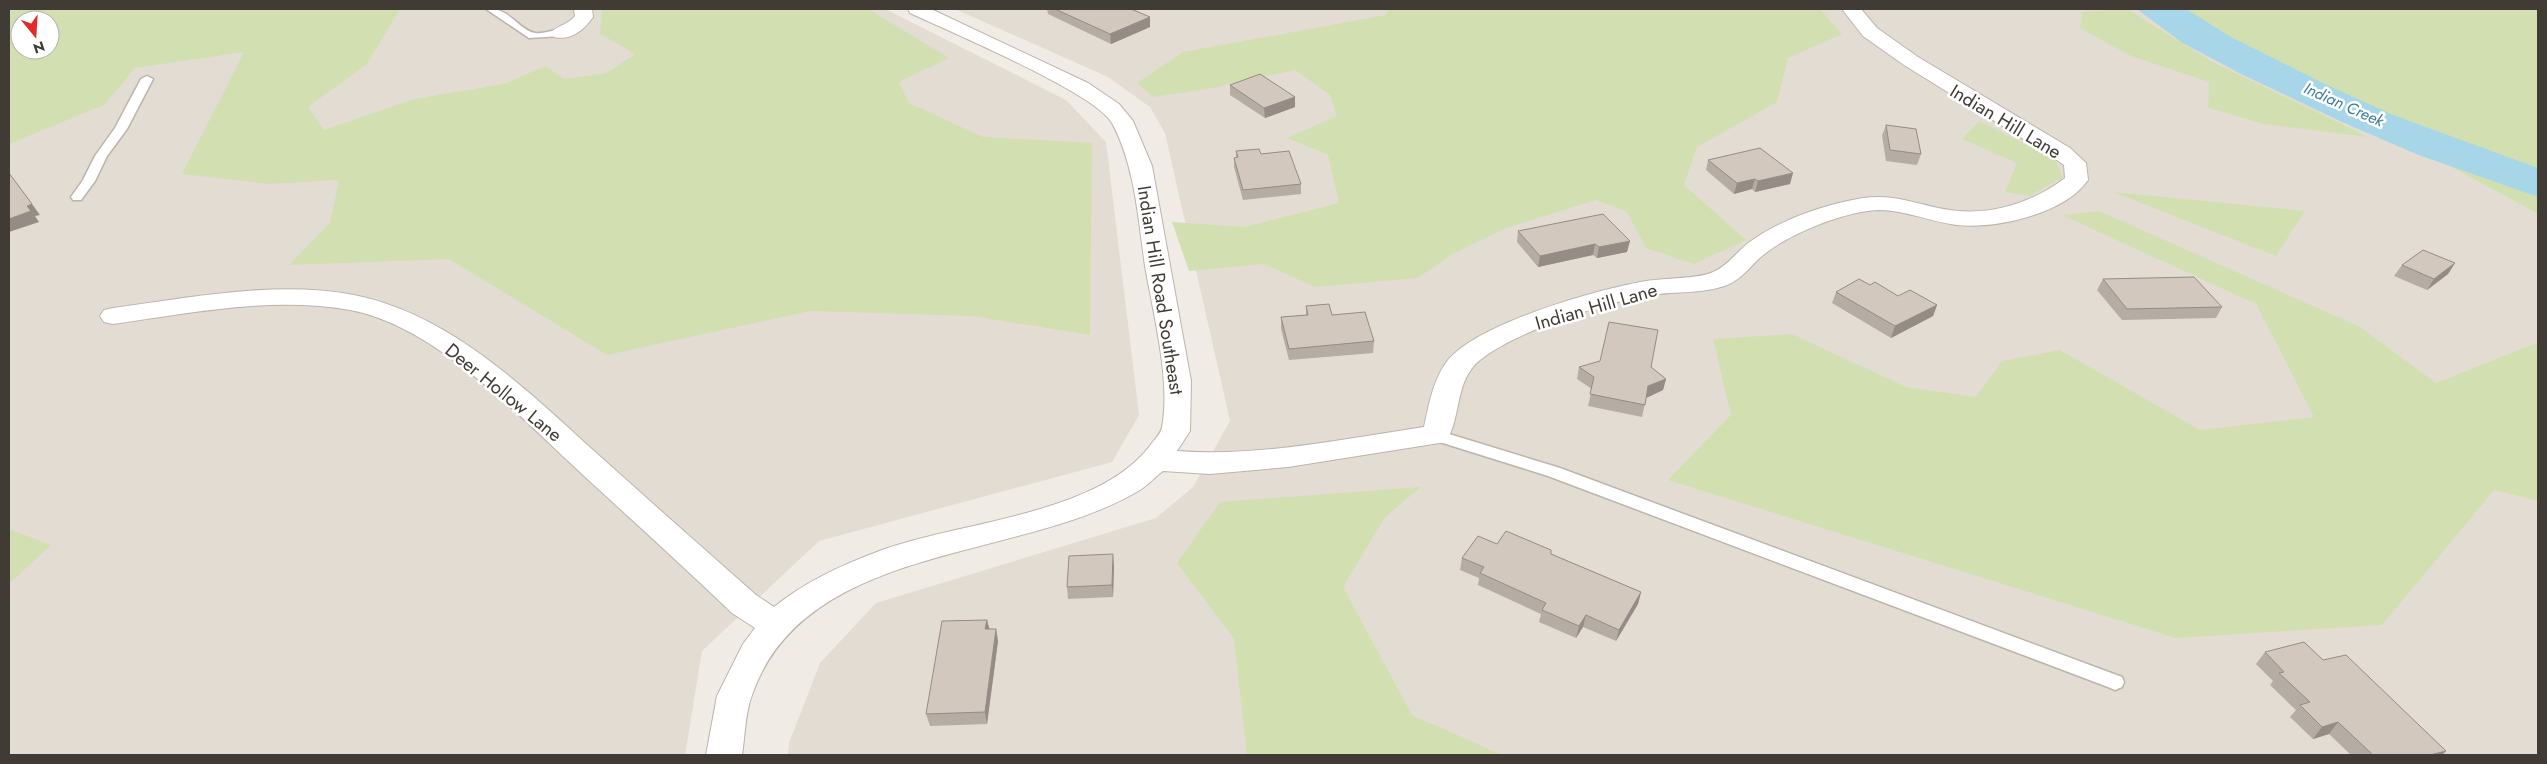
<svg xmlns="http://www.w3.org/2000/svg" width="2547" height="764" font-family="Jost,sans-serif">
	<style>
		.residential { fill: #e3dcd3; fill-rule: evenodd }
		.green { fill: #d2e0b1; fill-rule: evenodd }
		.water { fill: #a6d6e7 }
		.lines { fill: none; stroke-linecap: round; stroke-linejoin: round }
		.lane-casing { stroke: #bdb4ab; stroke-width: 3 }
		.street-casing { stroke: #bdb4ab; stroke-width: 2 }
		.lane { fill: #fff; fill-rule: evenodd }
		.street { fill: #fff; fill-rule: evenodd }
		.wall { fill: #b5aca3 }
		.shaded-wall { fill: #948c85 }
		.building { fill: #d3c8be; stroke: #948c85 }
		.labels { text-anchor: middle; stroke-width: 5; stroke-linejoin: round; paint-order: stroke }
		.far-water-label { font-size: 16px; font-style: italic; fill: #397e9a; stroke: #fff }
		.street-label { font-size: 19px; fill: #413b35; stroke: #fff }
	</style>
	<rect width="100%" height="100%" fill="#f0ebe4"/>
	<g class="residential">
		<path d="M9 9H885L1066 100 1106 142 1139 415 1112 462 819 541 702 651 685 755H9ZM20 20H50V50H20Z"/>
		<path d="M955 9H2157L2538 214V755H788L789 743 820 663 876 603 1156 518 1193 487 1230 421 1165 133 1150 107 1108 77Z"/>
	</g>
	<g class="green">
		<path d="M9 9H400L367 64 308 107 324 130 414 99 503 84 546 66 564 79 607 73 635 54 600 34 602 9H868L949 58 899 82 909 103 983 137 1092 143 1090 335 972 316 810 311 607 355 449 259 289 265 330 223 339 180 269 184 182 174 244 52 135 68 104 105 9 144ZM20 20H50V50H20Z"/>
		<path d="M1389 9H1820L1842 34 1788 58 1777 102 1697 147 1684 185 1746 240 1694 264 1646 248 1627 212 1596 200 1506 228 1452 254 1418 278 1315 287 1264 264 1189 271 1172 222 1244 227 1339 203 1328 155 1287 138 1337 116 1330 95 1295 70 1208 89 1153 97 1137 83 1183 52 1386 15Z"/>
		<path d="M2127 9 2211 61 2368 137 2264 124 2208 108 2209 82 2131 56 2080 28 2082 12Z"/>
		<path d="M2157 9H2538V214Z"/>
		<path d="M1979 121 2055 159 2063 177 2030 196 2005 192 2017 163 1962 139Z"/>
		<path d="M2113 192 2305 211 2276 256Z"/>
		<path d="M2099 211 2360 327 2436 383 2538 342V501L2494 490 2382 625 2176 638 1668 480 1731 415 1713 339 1792 334 1906 387 1976 397 2002 361 2060 350 2200 430 2314 417 2256 304 2062 215Z"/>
		<path d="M1421 487 1385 517 1343 587 1412 715 1502 755H1247L1234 639 1177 563 1220 502Z"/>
		<path d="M9 529 51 545 9 584Z"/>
	</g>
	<path class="water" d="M2137 9H2186L2231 37 2325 84 2393 115 2538 168V197L2416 154 2340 121 2241 74 2181 42Z"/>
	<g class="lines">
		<defs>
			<g id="lane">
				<path d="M486 9C510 7 517 29 535 33 545 35 558 26 566 33L561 36 529 38Z"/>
				<path d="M147 76 153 79 127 129 107 156 95 181 81 200H73L71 197 83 180 95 156 115 128 141 79Z"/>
				<path d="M1436 430 1560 468 2122 677 2124 682 2122 687 2115 690 2108 687 1548 476 1430 439 1428 435 1430 431Z"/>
			</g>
			<g id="street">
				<path d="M574 9H592L593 17C584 30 571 41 554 37L551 33C557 25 568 25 575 16Z"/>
				<path d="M908 9H931L1088 83 1119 104 1133 121 1152 166 1191 381 1190 431 1177 451C1259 457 1343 439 1424 427 1429 405 1433 379 1448 360 1479 323 1598 289 1646 281 1664 278 1699 279 1713 272 1728 266 1738 250 1751 241 1782 219 1826 204 1863 198 1890 194 1912 202 1938 208 1984 218 2028 206 2065 178L2064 165 2054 158 1904 65 1863 36 1842 9H1861L1877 28 1918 57 2070 148 2086 163 2088 180C2065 214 1996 229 1957 225 1931 222 1906 210 1879 210 1846 211 1794 232 1767 252 1753 262 1743 279 1727 285 1704 294 1676 291 1652 295 1606 302 1516 331 1480 360 1454 381 1462 416 1446 442L1288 467 1210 474 1163 471C1155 477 1148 485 1140 490 1021 562 805 542 752 695 745 714 745 736 742 755H706L717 696 743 644 755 628 732 613C683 566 632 520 582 474 520 417 436 326 350 310 272 296 190 313 113 324L104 322 100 316 104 310 113 308C191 298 275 280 354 295 454 315 530 394 603 459 654 505 705 550 756 595L774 607C806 581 844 564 882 550 961 521 1101 515 1152 443 1156 438 1161 433 1162 427 1171 381 1153 313 1145 266 1138 218 1135 166 1112 123 1096 93 948 31 910 13Z"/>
			</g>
		</defs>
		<use href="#lane" class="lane-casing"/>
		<use href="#street" class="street-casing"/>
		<use href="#lane" class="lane"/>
		<use href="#street" class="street"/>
	</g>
	<g class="wall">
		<path d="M1047 9H1131L1150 17V27L1111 44 1048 14Z"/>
		<path d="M1230 85 1295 97V107L1265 118 1230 95Z"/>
		<path d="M1886 125 1921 154 1917 165 1886 161 1882 136Z"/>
		<path d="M1236 151 1261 154 1301 184V194L1243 200 1234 167V158L1236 157Z"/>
		<path d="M1708 160 1790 184 1755 192 1752 189 1734 194 1706 170Z"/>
		<path d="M1603 214 1627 252 1597 258 1593 255 1538 267 1517 242 1518 231Z"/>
		<path d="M2455 263 2448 274 2427 290 2394 276 2402 265Z"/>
		<path d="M2103 279 2222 307 2216 318 2122 320 2097 290Z"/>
		<path d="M1870 285 1898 296 1937 305 1933 316 1891 338 1832 303 1836 292Z"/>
		<path d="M1306 306 1332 315 1374 341 1373 353 1289 360 1281 329V317L1306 315Z"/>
		<path d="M1579 367H1651L1666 379 1663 390 1646 398 1642 417 1588 406 1592 389 1577 379Z"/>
		<path d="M1497 544 1551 554 1641 592 1638 604 1616 641 1583 627 1576 638 1539 622 1541 614 1478 585 1479 578 1460 570 1462 558Z"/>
		<path d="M1114 566 1113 597 1068 599 1067 587Z"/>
		<path d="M987 620 989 629H996L998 641 987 724 930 726 926 714Z"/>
		<path d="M2265 652 2323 660 2446 751 2442 755H2351L2329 734 2313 739 2290 717 2296 710 2270 685 2273 681 2256 664Z"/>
	</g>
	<g class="shaded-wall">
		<path d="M1150 17V27L1111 44 1110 34Z"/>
		<path d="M1295 97V107L1265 118 1264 108Z"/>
		<path d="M1793 173 1790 184 1755 192 1758 181Z"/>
		<path d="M1755 179 1752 189 1734 194 1737 183Z"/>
		<path d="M32 204 40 215 35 216 39 222 9 232V219L27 206Z"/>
		<path d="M1630 241 1627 252 1597 258 1599 247Z"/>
		<path d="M1595 244 1593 255 1538 267 1540 256Z"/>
		<path d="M2455 263 2448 274 2427 290 2434 279Z"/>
		<path d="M1937 305 1933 316 1891 338 1895 326Z"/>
		<path d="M1666 379 1663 390 1646 398 1648 386Z"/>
		<path d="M1113 554 1114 566 1113 597 1112 585Z"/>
		<path d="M1641 592 1638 604 1616 641 1619 630Z"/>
		<path d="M1586 615 1583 627 1576 638 1579 626Z"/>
		<path d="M987 620 990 631 985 629Z"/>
		<path d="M996 629 998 641 987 724 985 712Z"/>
		<path d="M2338 722 2329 734 2313 739 2322 727Z"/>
		<path d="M2446 751 2442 755H2430Z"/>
	</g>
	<g class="building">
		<path d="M1055 9H1131L1150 17 1110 34Z"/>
		<path d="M1260 74 1295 97 1264 108 1230 85Z"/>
		<path d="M1886 125 1916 129 1921 154 1890 150Z"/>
		<path d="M1760 148 1793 173 1758 181 1755 179 1737 183 1708 160Z"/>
		<path d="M1259 149 1261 154 1289 151 1301 184 1243 190 1234 158 1238 157 1236 151Z"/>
		<path d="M9 173 32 204 27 206 31 211 9 219Z"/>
		<path d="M1603 214 1630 241 1599 247 1595 244 1540 256 1518 231Z"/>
		<path d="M2423 250 2455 263 2434 279 2402 265Z"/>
		<path d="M2194 277 2222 307 2127 309 2103 279Z"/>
		<path d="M1859 279 1870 285 1875 282 1898 296 1910 290 1937 305 1895 326 1836 292Z"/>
		<path d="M1329 304 1332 315 1365 312 1374 341 1289 349 1281 317 1308 315 1306 306Z"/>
		<path d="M1609 322 1658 330 1651 367 1666 379 1648 386 1645 405 1590 394 1594 377 1579 367 1600 361Z"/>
		<path d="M1506 531 1551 550V554L1641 592 1619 630 1586 615 1579 626 1542 610 1546 603 1480 573 1484 567 1462 558 1478 536 1497 544Z"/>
		<path d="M1113 554 1112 585 1067 587 1069 556Z"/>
		<path d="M987 620 985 629H996L985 712 926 714 942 621Z"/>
		<path d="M2304 642 2323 660 2346 655 2446 751 2430 755H2373L2338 722 2322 727 2300 705 2310 702 2279 673 2284 672 2265 652Z"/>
	</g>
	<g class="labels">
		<g class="far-water-label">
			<text transform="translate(2344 104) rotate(24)" y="6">Indian Creek</text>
		</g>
		<g class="street-label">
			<text transform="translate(2006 121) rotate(31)" y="7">Indian Hill Lane</text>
			<text transform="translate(1161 290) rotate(81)" y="7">Indian Hill Road Southeast</text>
			<text transform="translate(1596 306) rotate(-16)" y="7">Indian Hill Lane</text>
			<text transform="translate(504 392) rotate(39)" y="7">Deer Hollow Lane</text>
		</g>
	</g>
	<rect width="2547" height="764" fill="none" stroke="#413b35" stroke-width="20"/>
	<g transform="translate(35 35) rotate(162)"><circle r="24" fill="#ffffff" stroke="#b3b1ae"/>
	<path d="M0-4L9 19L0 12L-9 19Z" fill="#e22a29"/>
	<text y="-8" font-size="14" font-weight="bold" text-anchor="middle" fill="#413b35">N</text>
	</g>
</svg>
